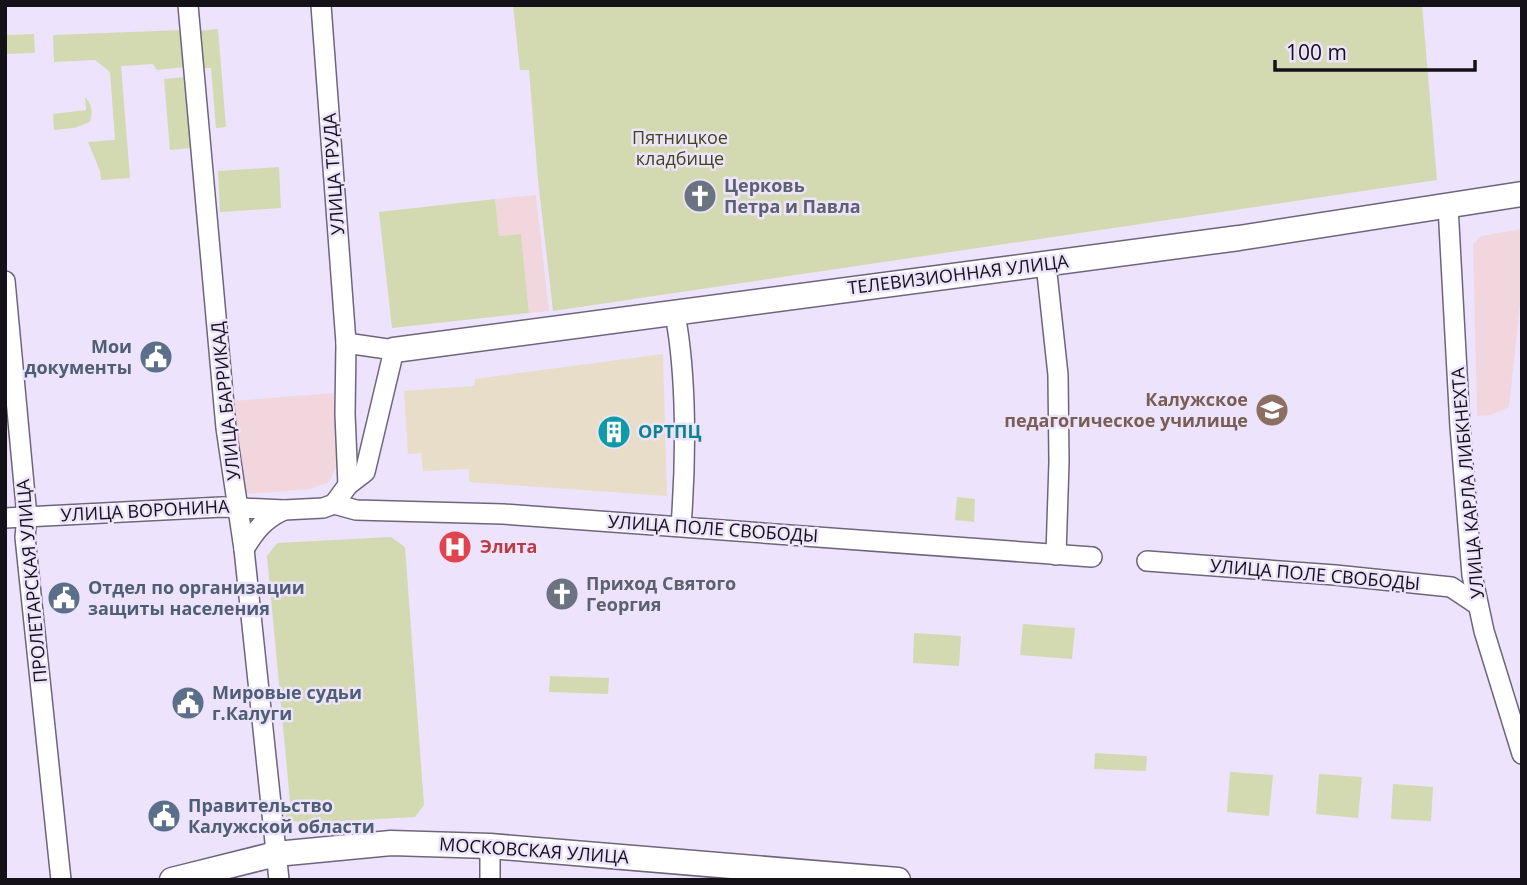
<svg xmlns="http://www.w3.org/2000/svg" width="1527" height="885" font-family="'Open Sans',sans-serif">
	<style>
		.commercial { fill: #f1d7dd }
		.industrial { fill: #e8ddc8 }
		.green { fill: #d3dab1 }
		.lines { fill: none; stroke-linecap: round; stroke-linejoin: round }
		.minor-casing { stroke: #6e657b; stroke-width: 22 }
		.major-casing { stroke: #6e657b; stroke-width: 27 }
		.minor { stroke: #fff; stroke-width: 19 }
		.major { stroke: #fff; stroke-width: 24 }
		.labels { text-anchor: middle; stroke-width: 5; stroke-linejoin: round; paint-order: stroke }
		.park-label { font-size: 18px; fill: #404614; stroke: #ede3fc }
		.street-label { font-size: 18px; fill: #141119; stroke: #ede3fc }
		.worship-label { font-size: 18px; font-weight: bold; fill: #5b616d; stroke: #ede3fc; text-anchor: start }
		.service-label { font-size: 18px; font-weight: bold; fill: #4e5e75; stroke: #ede3fc; text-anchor: start }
		.education-label { font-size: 18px; font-weight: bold; fill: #785e54; stroke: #ede3fc; text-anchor: end }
		.culture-label { font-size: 18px; font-weight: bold; fill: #0d838f; stroke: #ede3fc; text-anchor: start }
		.health-label { font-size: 18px; font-weight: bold; fill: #be3a42; stroke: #ede3fc; text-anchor: start }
	</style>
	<rect width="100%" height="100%" fill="#ede3fc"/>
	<g class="commercial">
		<path d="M536 195 549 311 529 313 521 235 499 237 495 199Z"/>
		<path d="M1522 229V287L1509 407 1491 415 1477 416 1473 244 1481 236Z"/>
		<path d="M334 393 337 465 329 482 310 489 248 494 243 484 233 401Z"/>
	</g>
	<path class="industrial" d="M663 354 667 496 469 482V469L423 471 421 453 408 454 404 391 474 386 475 379Z"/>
	<g class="green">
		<path d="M513 5H1422L1437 180 553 311 538 180 529 70H520Z"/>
		<path d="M218 29 226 127 216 128 211 68H201L198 31Z"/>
		<path d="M182 30 185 67 157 70 153 64 121 66 130 178 101 180 100 171 88 142 115 140 110 72 95 60 54 62 53 35Z"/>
		<path d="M34 34 35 53 5 54V35Z"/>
		<path d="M186 77 192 148 170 150 164 79Z"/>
		<path d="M85 97C92 103 93 113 90 122L74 128 54 130 53 114 86 110Z"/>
		<path d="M279 167 281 208 220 212 218 171Z"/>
		<path d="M495 199 499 236 521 234 529 313 392 328 379 212Z"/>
		<path d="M957 497 975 499 974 522 955 520Z"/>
		<path d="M391 537 405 547 424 805 415 817 306 823 286 820 285 813 291 812 267 556 277 543Z"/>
		<path d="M1023 624 1075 628 1072 659 1020 655Z"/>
		<path d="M914 633 961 636 959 666 913 663Z"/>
		<path d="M550 676 609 678 608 694 549 692Z"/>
		<path d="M1095 753 1147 756 1146 771 1094 769Z"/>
		<path d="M1230 772 1273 775 1269 816 1227 812Z"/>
		<path d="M1319 774 1362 777 1358 818 1316 814Z"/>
		<path d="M1393 784 1433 787 1431 821 1391 819Z"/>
	</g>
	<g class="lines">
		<defs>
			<g id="minor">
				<path d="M188 5 226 428 244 549 279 880"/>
				<path d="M321 5 346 343 345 414 348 485"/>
				<path d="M1448 206 1460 427 1472 575 1484 631 1522 754"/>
				<path d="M1046 264 1058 375 1059 462 1056 555"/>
				<path d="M5 281 27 517 25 537 61 880"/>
				<path d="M675 314C687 377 686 461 681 526"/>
				<path d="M334 504 356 510 503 514 1092 557"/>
				<path d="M5 518 222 507 284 510 323 508 334 504 348 485 365 472 394 350 346 343"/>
				<path d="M244 549C255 531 264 519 284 510"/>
				<path d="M1147 561 1335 575 1451 587 1478 605"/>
				<path d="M490 846V880"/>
			</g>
			<g id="major">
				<path d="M394 350 1239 238 1522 194"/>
				<path d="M172 880 276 854 391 843 490 846 898 880"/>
			</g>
		</defs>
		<use href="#minor" class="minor-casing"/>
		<use href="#major" class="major-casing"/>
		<use href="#minor" class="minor"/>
		<use href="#major" class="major"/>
	</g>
	<defs>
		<symbol id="church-disc" viewBox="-11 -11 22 22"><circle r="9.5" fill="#6b7280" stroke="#ede3fc"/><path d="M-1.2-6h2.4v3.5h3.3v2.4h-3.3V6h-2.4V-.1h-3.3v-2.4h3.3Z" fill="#fff"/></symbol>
		<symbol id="civic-disc" viewBox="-11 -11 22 22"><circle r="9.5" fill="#5c6f8a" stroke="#ede3fc"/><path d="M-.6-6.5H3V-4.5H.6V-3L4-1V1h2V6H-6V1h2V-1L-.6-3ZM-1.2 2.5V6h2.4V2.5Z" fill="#fff"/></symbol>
		<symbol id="university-disc" viewBox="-11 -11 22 22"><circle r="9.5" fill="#8d6e63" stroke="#ede3fc"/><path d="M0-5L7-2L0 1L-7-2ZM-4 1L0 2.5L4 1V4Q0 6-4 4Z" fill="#fff"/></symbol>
		<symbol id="building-disc" viewBox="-11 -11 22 22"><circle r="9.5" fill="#0f9aa8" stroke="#ede3fc"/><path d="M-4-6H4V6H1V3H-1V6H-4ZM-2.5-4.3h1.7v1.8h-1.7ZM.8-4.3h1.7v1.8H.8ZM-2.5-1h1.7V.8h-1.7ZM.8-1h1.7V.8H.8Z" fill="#fff"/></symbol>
		<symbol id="hospital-disc" viewBox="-11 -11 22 22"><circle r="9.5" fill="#e0444e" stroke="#ede3fc"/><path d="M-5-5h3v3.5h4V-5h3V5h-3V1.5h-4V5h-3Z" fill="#fff"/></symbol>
	</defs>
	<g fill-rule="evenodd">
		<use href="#church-disc" x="681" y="177" width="38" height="38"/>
		<use href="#civic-disc" x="137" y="338" width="38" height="38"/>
		<use href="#university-disc" x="1253" y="391" width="38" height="38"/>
		<use href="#building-disc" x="595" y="413" width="38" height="38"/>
		<use href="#hospital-disc" x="436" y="528" width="38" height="38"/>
		<use href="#church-disc" x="543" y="575" width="38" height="38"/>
		<use href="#civic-disc" x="45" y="579" width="38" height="38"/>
		<use href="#civic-disc" x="169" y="684" width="38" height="38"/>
		<use href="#civic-disc" x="145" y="797" width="38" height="38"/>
	</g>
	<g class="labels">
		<g class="park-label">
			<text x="680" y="144">Пятницкое<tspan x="680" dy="21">кладбище</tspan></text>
		</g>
		<g class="street-label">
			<text transform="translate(334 174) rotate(-94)" y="6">УЛИЦА ТРУДА</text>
			<text transform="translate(958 275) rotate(-7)" y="6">ТЕЛЕВИЗИОННАЯ УЛИЦА</text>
			<text transform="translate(226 401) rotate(-96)" y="6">УЛИЦА БАРРИКАД</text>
			<text transform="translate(1468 483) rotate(-95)" y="6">УЛИЦА КАРЛА ЛИБКНЕХТА</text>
			<text transform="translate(145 511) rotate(-3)" y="6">УЛИЦА ВОРОНИНА</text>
			<text transform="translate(713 529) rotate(4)" y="6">УЛИЦА ПОЛЕ СВОБОДЫ</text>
			<text transform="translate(1315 575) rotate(5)" y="6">УЛИЦА ПОЛЕ СВОБОДЫ</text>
			<text transform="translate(32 581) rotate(-95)" y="6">ПРОЛЕТАРСКАЯ УЛИЦА</text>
			<text transform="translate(534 851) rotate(4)" y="6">МОСКОВСКАЯ УЛИЦА</text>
		</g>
		<g class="worship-label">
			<text x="724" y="192">Церковь<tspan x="724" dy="21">Петра и Павла</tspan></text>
			<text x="586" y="590">Приход Святого<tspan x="586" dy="21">Георгия</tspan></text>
		</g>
		<g class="service-label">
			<text x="132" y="353" text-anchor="end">Мои<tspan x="132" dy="21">документы</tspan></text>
			<text x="88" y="594">Отдел по организации<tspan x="88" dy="21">защиты населения</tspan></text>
			<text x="212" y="699">Мировые судьи<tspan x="212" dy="21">г.Калуги</tspan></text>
			<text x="188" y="812">Правительство<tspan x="188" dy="21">Калужской области</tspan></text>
		</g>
		<g class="education-label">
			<text x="1248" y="406">Калужское<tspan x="1248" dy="21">педагогическое училище</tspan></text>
		</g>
		<g class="culture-label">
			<text x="638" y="438">ОРТПЦ</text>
		</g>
		<g class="health-label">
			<text x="480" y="553">Элита</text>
		</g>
	</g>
	<rect width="1527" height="885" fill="none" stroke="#141119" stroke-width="14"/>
	<path d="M1275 60v10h200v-10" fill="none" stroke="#141119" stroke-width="3.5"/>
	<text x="1286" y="60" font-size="21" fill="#141119" stroke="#ede3fc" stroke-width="5" paint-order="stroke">100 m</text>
</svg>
